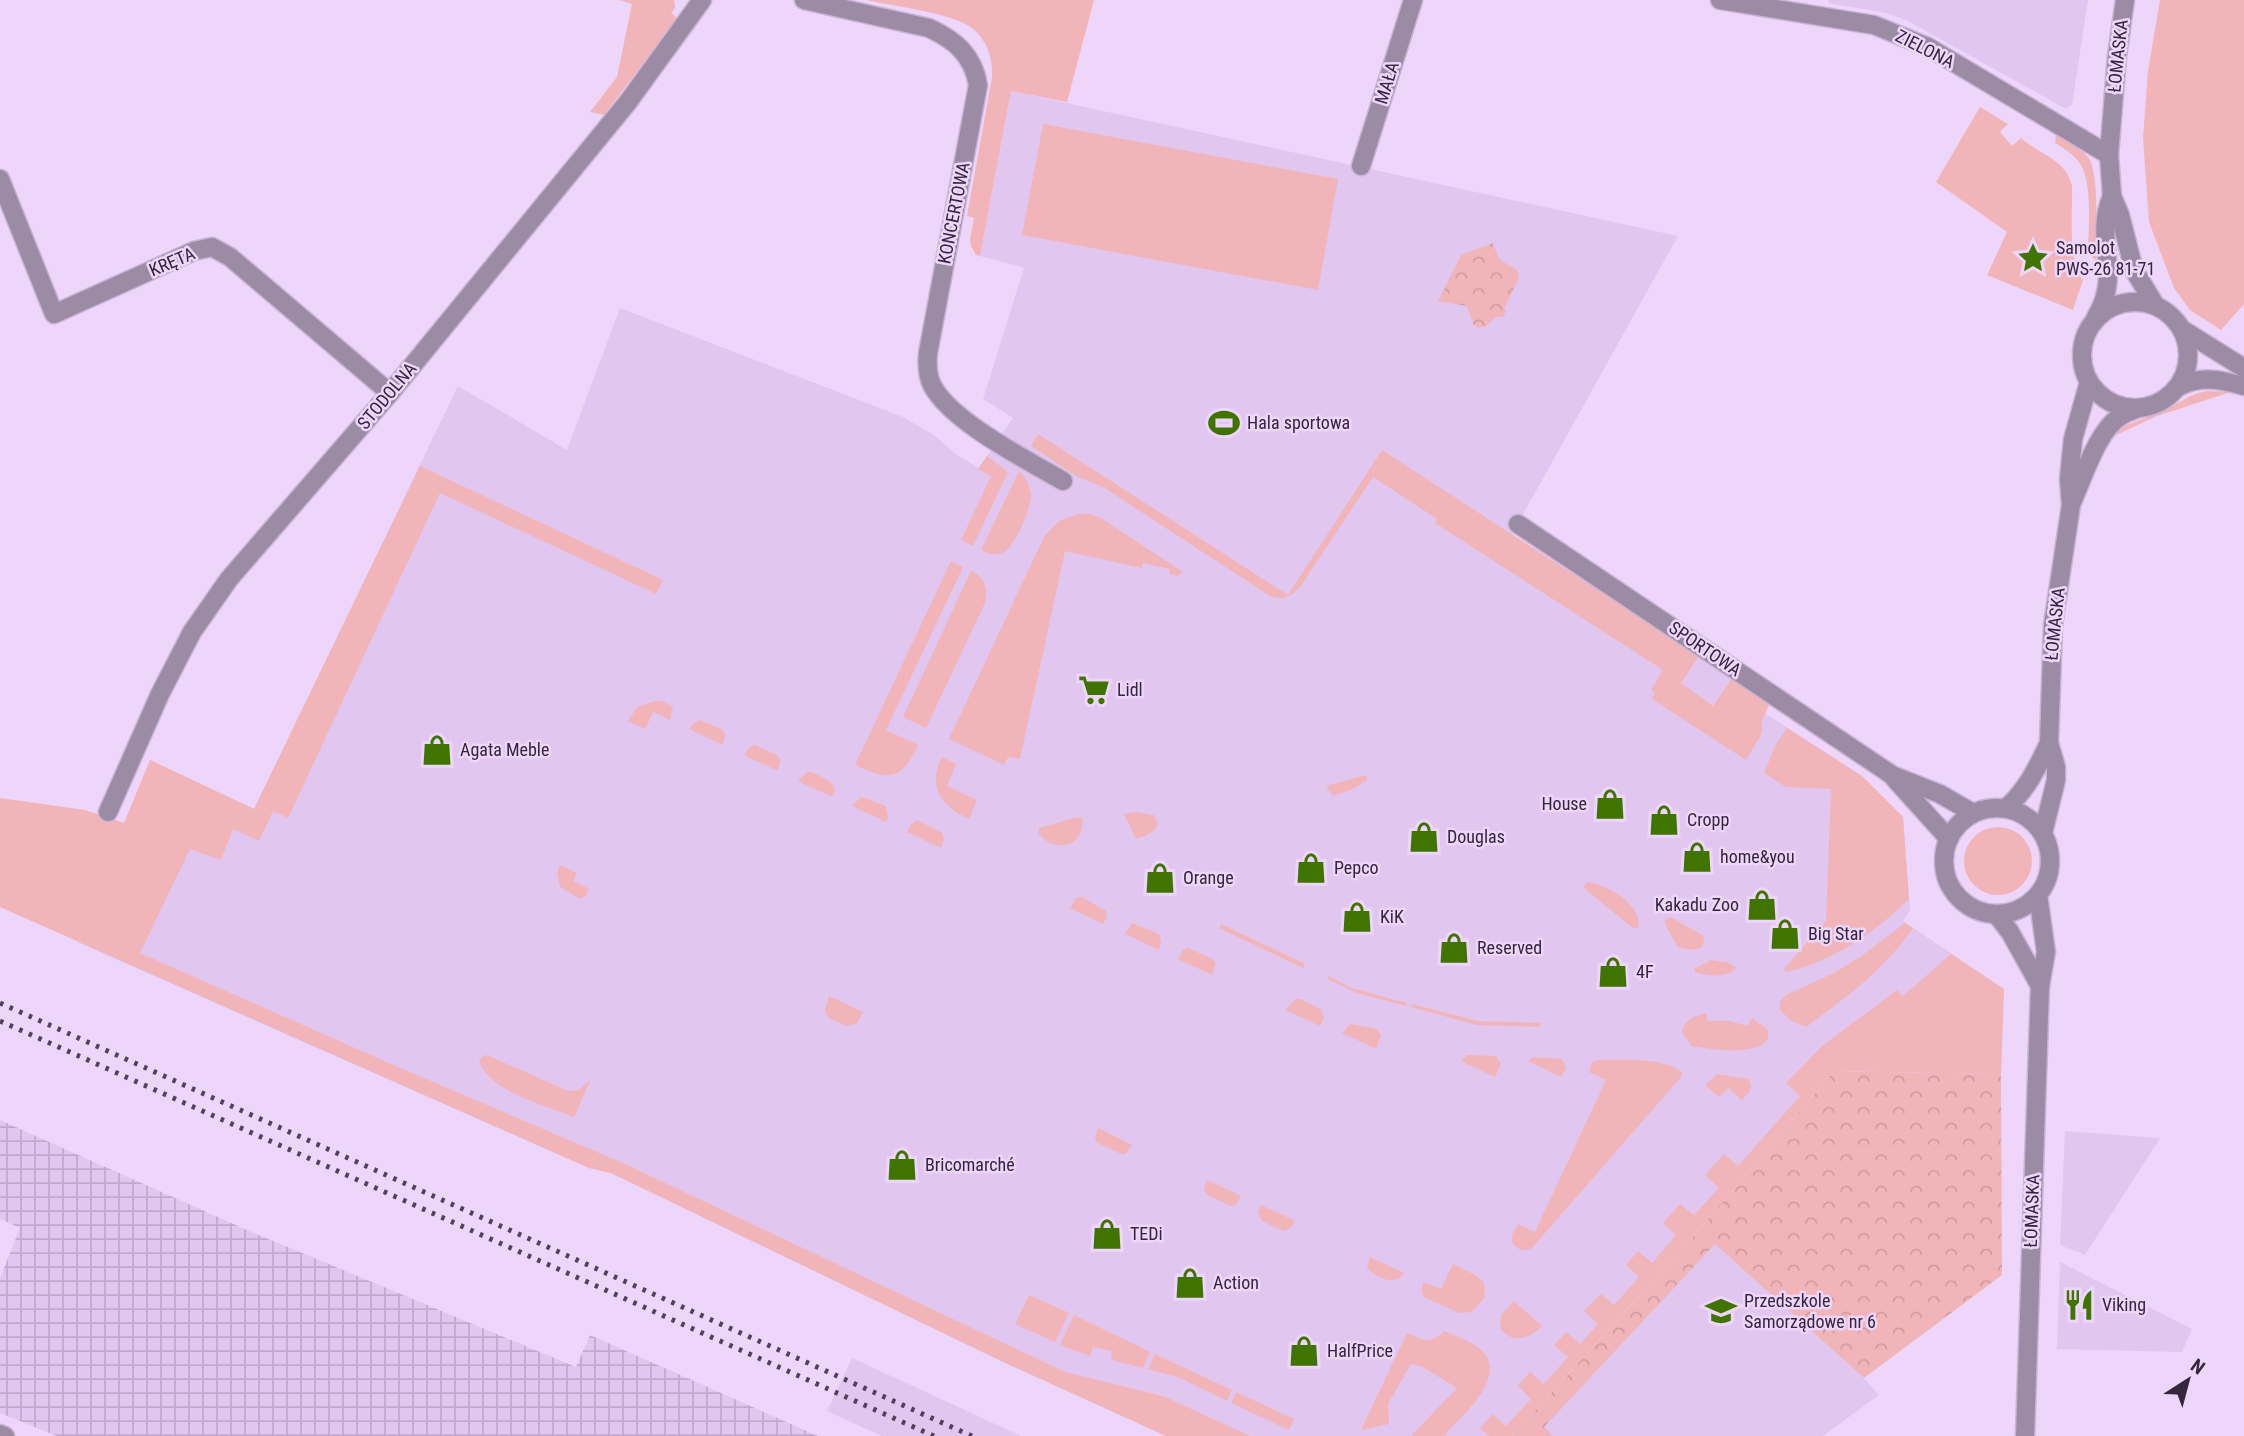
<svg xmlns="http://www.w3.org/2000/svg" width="2244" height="1436" font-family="'Roboto Condensed',sans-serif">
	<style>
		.built { fill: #e1c6ef }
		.industrial { fill: url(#industrial-grid) }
		.green { fill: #f1b5b9 }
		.forest { fill: url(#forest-crowns) }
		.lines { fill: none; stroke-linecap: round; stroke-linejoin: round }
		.minor-casing { stroke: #c9b3d5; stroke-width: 21 }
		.tertiary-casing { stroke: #c9b3d5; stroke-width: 21 }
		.minor { stroke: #9c8ba5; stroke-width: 18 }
		.tertiary { stroke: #9c8ba5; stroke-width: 18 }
		.rail { stroke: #52415b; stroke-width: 5; stroke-dasharray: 3.5 7; stroke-linecap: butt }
		.labels { text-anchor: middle; stroke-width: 5; stroke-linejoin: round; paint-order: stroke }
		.street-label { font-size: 18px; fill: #35253d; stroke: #eed6fb }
		.poi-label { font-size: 18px; fill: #35253d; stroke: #eed6fb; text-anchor: start }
	</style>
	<defs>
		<pattern id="industrial-grid" width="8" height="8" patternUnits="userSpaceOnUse" patternTransform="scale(1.75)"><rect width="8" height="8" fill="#e1c6ef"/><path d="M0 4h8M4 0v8" fill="none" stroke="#c2aace"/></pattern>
		<pattern id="forest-crowns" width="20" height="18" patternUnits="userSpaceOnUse" patternTransform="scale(1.75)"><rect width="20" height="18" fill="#f1b5b9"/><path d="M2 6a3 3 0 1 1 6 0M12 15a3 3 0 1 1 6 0" fill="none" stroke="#cf9ca0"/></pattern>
	</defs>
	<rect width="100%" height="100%" fill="#eed6fb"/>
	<g class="built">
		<path d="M1829 0H2088L2072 105 2066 109 1908 21 1886 13 1828 3Z"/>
		<path d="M1011 91 1678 236 1512 534 1770 702 1766 714 1862 776 1903 817 1910 910 1903 921 2004 989 2001 1074 1834 1071 1512 1436H1166L999 1360 611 1173 589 1168 77 942 150 760 254 809 458 386 567 450 620 308 903 417 934 435 957 455 979 468 1013 418 983 399 1024 268 980 256Z"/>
		<path d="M2065 1131 2160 1138 2085 1255 2060 1245Z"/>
		<path d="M1715 1243 1864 1378 1879 1395 1823 1436H1553L1543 1427Z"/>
		<path d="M2060 1262 2192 1329 2182 1352 2057 1349Z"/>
		<path d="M852 1358 1021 1436H882L827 1411Z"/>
	</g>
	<path class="industrial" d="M0 1120 247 1230 576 1367 590 1335 818 1436H57L0 1413V1278L20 1228 0 1219Z"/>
	<g class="green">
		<path d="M619 0H674L675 8 671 13 677 18 604 115 590 112 617 77 632 4Z"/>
		<path d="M866 0H1094L1067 102 1011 91 980 256 976 255 971 246 970 240 974 218 967 216 992 77C993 58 987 40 972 28 953 13 892 6 866 0Z"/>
		<path d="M2160 0H2244V304L2221 330 2190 310 2174 288 2149 222 2143 138 2148 71Z"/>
		<path d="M1980 107 2008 124 2000 132 2012 146 2021 138C2039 154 2067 160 2072 186 2073 210 2067 262 2083 280L2073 310 1987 275 2007 232 1936 182Z"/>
		<path d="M1043 124 1338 179 1318 290 1022 235Z"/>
		<path d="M2056 135C2066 142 2081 148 2088 157 2100 171 2096 241 2096 261L2089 253 2088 249C2089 228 2092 183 2081 165 2075 155 2065 149 2055 143Z"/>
		<path d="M2207 391 2231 392 2157 416 2112 437C2127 420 2143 421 2162 412 2178 404 2189 394 2207 391Z"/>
		<path d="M1038 434 1288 595 1382 450 1699 656 1681 683 1713 706 1732 678 1770 702 1762 720V733L1746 760 1652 699 1655 692 1651 690 1663 670 1435 523 1437 519 1373 477 1302 584C1293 596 1285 601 1270 596L1103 487 1076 476 1031 446Z"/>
		<path d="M987 456 1008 472 973 546 961 540 991 476 978 469Z"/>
		<path d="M420 466 663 580 656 594 440 493 288 818 273 811 259 841 233 829 221 860 190 849 140 953 398 1067 625 1164 1065 1372 1163 1396 1250 1436H1166L999 1360 611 1173 589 1168 0 907V798L85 810 124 823 150 760 254 809Z"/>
		<path d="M1019 471C1025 477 1030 485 1031 495 1032 507 1014 549 1002 553 995 556 988 553 981 550Z"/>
		<path d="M1078 514H1090L1101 518 1183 572 1177 576 1169 574 1170 569 1143 563 1142 568 1065 551 1020 759 1008 757 1004 765 949 739 1045 535 1059 521Z"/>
		<path d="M951 561 963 567 886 730 918 745C902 781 888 781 855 765Z"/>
		<path d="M971 571C986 578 988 588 985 603L926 728 903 717Z"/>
		<path d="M655 701H663L673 707 670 720 653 712 645 729 628 721 637 707Z"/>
		<path d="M699 720 722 729 725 734 723 745 689 729 693 724Z"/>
		<path d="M1787 728 1862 776 1903 817 1909 899C1875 932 1833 962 1786 972L1784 969 1826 921 1831 789 1786 787 1764 773 1776 744Z"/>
		<path d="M755 745 777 755 780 760 778 771 744 755 750 747Z"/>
		<path d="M942 757 956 764 947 786 977 800 969 819C941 806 927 786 942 757Z"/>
		<path d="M807 772H812L831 782 835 790 832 797 798 781Z"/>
		<path d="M1366 775 1367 780 1353 789 1333 796 1326 786Z"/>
		<path d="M861 797 886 806 888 817 886 822 852 806Z"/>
		<path d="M1136 812 1154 815 1158 824C1154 834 1145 836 1136 839L1124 814Z"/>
		<path d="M1077 817 1082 818C1087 845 1055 855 1039 834V828Z"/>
		<path d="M917 820 942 833 944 839 941 848 907 832 910 825Z"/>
		<circle cx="1998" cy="861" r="34"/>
		<path d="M560 865 577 873 573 881 589 889 585 897 580 899 560 887 557 872Z"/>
		<path d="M1587 882C1608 885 1641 904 1639 927L1634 929 1628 924 1586 890 1583 887Z"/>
		<path d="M1082 897 1106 911 1107 916 1103 924 1070 908 1076 898Z"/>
		<path d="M1670 917 1704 936 1703 946C1696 951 1685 950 1677 946L1666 926 1665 920Z"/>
		<path d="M1132 923 1159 934 1161 942 1159 950 1125 934Z"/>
		<path d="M1905 923 1913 928C1884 970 1847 997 1806 1027L1790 1020 1780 1010V1002L1786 995 1834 973 1860 957Z"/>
		<path d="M1221 924 1305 964 1303 968 1219 928Z"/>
		<path d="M1188 948 1212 959 1216 963 1212 975 1178 959 1183 950Z"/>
		<path d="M1951 954 2004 989 2001 1074 1834 1071 1699 1230 1512 1436H1489L1480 1428 1493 1414 1506 1426 1531 1399 1518 1386 1530 1372 1544 1384 1568 1357 1554 1345 1566 1332 1580 1344 1598 1324 1584 1311 1601 1294 1614 1305 1639 1277 1626 1265 1638 1251 1652 1263 1676 1235 1663 1223 1680 1204 1694 1215 1719 1188 1705 1175 1724 1154 1738 1166 1800 1096 1786 1083 1822 1046 1897 990 1903 996Z"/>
		<path d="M1711 960 1727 962 1737 968C1724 979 1710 976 1695 972L1694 969Z"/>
		<path d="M1329 976 1351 988 1407 1003 1406 1006 1357 993 1327 979Z"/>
		<path d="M829 996 863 1012 857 1023 846 1026 829 1018 825 1011Z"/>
		<path d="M1295 999H1300L1321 1009 1324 1018 1320 1026 1286 1010Z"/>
		<path d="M1412 1004 1478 1021 1541 1023 1540 1027 1477 1025 1411 1007Z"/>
		<path d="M1706 1013 1708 1021H1729L1748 1026 1752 1018 1768 1030V1039C1756 1057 1709 1049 1691 1046L1682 1032C1685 1018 1693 1017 1706 1013Z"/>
		<path d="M1350 1024 1377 1029 1381 1035 1376 1049 1342 1033Z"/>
		<path d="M487 1055 568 1091 579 1090 591 1079 574 1117C547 1106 488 1091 479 1061L482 1057Z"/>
		<path d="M1467 1055 1496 1056 1501 1064 1495 1077 1461 1061Z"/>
		<path d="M1533 1057 1562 1059 1566 1068 1561 1077 1528 1061Z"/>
		<path d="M1598 1060C1620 1060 1664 1057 1682 1072L1681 1077 1532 1248C1523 1252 1518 1250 1512 1243V1235L1518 1224 1535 1232 1606 1080 1589 1072 1592 1062Z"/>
		<path d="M1717 1074 1748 1079 1751 1084 1750 1091 1742 1100 1728 1088 1719 1097 1705 1085Z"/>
		<path d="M1098 1128 1132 1145 1126 1154H1121L1096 1142 1095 1136Z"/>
		<path d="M1207 1180 1241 1196 1236 1204 1231 1206 1207 1195 1204 1190Z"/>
		<path d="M1261 1205 1295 1221 1292 1227 1283 1231 1262 1221 1258 1212Z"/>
		<path d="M1370 1257 1404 1273C1395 1287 1378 1278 1367 1268Z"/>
		<path d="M1453 1264 1477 1276 1484 1283 1485 1297 1472 1312 1459 1313 1424 1297C1420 1291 1421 1288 1424 1282L1441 1289Z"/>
		<path d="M1029 1295 1069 1313 1055 1342 1015 1324Z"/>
		<path d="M1514 1301 1542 1326C1529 1339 1513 1345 1500 1328L1501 1315Z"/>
		<path d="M1074 1315 1150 1352 1143 1368 1111 1360 1112 1351 1093 1347 1090 1356 1060 1345Z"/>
		<path d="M1445 1331C1457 1337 1471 1341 1480 1349 1511 1376 1461 1416 1444 1436H1411L1457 1388 1421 1366 1411 1364 1388 1404 1389 1424 1361 1430 1407 1333C1425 1341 1429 1344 1445 1331Z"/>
		<path d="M1155 1354 1232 1390 1227 1401 1180 1378 1148 1369Z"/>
		<path d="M1236 1392 1294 1419 1289 1430 1231 1403Z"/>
	</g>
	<g class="forest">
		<path d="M1493 243 1499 259 1517 270 1519 278 1504 309 1506 311 1503 317H1496L1486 326 1478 328 1473 324 1467 306 1438 301 1461 255Z"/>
		<path d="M1834 1071 2001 1074 2002 1275 1864 1378 1715 1244 1544 1427 1553 1436H1512L1699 1230Z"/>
	</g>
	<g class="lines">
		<defs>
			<g id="minor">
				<path d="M804 0 929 28C955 40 973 55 978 85L928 353C927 364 927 375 932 385 950 421 1027 460 1063 481"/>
				<path d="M1720 0 1874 25 1928 47 2109 155"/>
				<path d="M1361 166 1413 0"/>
				<path d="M0 179 54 314 194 251 212 247 230 257 390 393"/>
				<path d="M1518 524 1892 775 1940 794 1973 813"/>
				<path d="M1894 778 1949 839"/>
				<path d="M108 812 160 694 192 632 229 579 390 393 628 102 702 0"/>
				<path d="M0 1434 5 1436"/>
			</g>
			<g id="tertiary">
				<path d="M2125 0 2117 56 2109 155 2112 196 2120 215 2134 270 2155 305"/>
				<circle cx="2135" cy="355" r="53"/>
				<path d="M2096 317C2123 272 2093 242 2112 196"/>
				<path d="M2183 330 2244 368"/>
				<path d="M2180 386C2202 375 2221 380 2244 386"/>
				<path d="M2072 502C2083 478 2098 429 2121 416 2125 413 2131 411 2136 409"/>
				<circle cx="1997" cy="861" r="53"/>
				<path d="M2006 808C2027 790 2037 768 2049 743"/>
				<path d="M2043 833 2056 780V767L2049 743 2053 625 2071 505 2069 479 2073 439 2089 382"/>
				<path d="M1997 915 2010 932 2040 986"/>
				<path d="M2025 1436 2040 986 2046 952 2038 895"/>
			</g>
		</defs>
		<use href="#minor" class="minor-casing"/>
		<use href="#tertiary" class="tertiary-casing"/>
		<use href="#minor" class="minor"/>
		<use href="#tertiary" class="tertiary"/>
		<g class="rail">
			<path d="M0 1003 972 1436"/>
			<path d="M0 1021 934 1436"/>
		</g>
	</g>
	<defs>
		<symbol id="sight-bare" viewBox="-9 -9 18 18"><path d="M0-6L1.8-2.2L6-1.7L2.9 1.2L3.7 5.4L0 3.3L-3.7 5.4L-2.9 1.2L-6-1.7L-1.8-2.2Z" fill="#3f7400" stroke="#eed6fb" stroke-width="2.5" paint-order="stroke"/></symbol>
		<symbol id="stadium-bare" viewBox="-9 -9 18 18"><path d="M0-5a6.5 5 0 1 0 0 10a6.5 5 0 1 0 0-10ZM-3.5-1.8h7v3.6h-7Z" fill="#3f7400" stroke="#eed6fb" stroke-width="2.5" paint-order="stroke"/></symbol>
		<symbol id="supermarket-bare" viewBox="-9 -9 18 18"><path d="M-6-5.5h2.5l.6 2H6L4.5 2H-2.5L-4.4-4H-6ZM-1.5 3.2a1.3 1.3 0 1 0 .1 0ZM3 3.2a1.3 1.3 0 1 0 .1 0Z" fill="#3f7400" stroke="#eed6fb" stroke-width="2.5" paint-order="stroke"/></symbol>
		<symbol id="shop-bare" viewBox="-9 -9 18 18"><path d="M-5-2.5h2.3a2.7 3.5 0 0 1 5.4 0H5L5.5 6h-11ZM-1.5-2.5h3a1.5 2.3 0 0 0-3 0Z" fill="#3f7400" stroke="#eed6fb" stroke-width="2.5" paint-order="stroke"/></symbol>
		<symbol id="restaurant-bare" viewBox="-9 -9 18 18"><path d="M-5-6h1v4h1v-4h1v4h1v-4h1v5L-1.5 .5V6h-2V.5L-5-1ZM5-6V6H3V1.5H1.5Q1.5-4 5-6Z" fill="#3f7400" stroke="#eed6fb" stroke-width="2.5" paint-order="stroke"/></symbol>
		<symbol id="school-bare" viewBox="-9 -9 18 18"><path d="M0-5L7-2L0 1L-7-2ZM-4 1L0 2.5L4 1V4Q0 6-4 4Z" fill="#3f7400" stroke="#eed6fb" stroke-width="2.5" paint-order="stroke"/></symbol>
	</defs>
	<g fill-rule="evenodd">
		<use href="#sight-bare" x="2011" y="236" width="44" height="44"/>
		<use href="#stadium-bare" x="1202" y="401" width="44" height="44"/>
		<use href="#supermarket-bare" x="1072" y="668" width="44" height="44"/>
		<use href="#shop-bare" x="415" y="728" width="44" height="44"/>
		<use href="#shop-bare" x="1588" y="782" width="44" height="44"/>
		<use href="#shop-bare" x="1642" y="798" width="44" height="44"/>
		<use href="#shop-bare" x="1402" y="815" width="44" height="44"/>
		<use href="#shop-bare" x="1675" y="835" width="44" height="44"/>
		<use href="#shop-bare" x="1289" y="846" width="44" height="44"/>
		<use href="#shop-bare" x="1138" y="856" width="44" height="44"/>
		<use href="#shop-bare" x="1740" y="883" width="44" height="44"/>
		<use href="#shop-bare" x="1335" y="895" width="44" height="44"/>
		<use href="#shop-bare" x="1763" y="912" width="44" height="44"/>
		<use href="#shop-bare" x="1432" y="926" width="44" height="44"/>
		<use href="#shop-bare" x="1591" y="950" width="44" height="44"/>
		<use href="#shop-bare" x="880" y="1143" width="44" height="44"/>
		<use href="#shop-bare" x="1085" y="1212" width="44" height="44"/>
		<use href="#shop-bare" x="1168" y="1261" width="44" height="44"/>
		<use href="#restaurant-bare" x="2057" y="1283" width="44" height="44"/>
		<use href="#school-bare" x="1699" y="1289" width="44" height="44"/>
		<use href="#shop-bare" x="1282" y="1329" width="44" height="44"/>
	</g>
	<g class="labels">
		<g class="street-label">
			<text transform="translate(1925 49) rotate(27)" y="6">ZIELONA</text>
			<text transform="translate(2118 56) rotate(-84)" y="6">ŁOMASKA</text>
			<text transform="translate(1387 83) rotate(-73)" y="6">MAŁA</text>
			<text transform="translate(954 213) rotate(-79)" y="6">KONCERTOWA</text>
			<text transform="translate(172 262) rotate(-23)" y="6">KRĘTA</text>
			<text transform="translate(387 396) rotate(-50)" y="6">STODOLNA</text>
			<text transform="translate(2055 624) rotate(-84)" y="6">ŁOMASKA</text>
			<text transform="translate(1705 649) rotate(34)" y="6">SPORTOWA</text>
			<text transform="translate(2032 1211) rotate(-88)" y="6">ŁOMASKA</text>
		</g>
		<g class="poi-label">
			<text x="2056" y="254">Samolot<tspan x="2056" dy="21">PWS-26 81-71</tspan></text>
			<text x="1247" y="429">Hala sportowa</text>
			<text x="1117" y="696">Lidl</text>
			<text x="460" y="756">Agata Meble</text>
			<text x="1587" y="810" text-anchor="end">House</text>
			<text x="1687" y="826">Cropp</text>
			<text x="1447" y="843">Douglas</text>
			<text x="1720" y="863">home&amp;you</text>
			<text x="1334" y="874">Pepco</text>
			<text x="1183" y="884">Orange</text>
			<text x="1739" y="911" text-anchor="end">Kakadu Zoo</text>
			<text x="1380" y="923">KiK</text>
			<text x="1808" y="940">Big Star</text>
			<text x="1477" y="954">Reserved</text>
			<text x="1636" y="978">4F</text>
			<text x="925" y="1171">Bricomarché</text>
			<text x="1130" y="1240">TEDi</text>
			<text x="1213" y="1289">Action</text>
			<text x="1744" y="1307">Przedszkole<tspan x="1744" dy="21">Samorządowe nr 6</tspan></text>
			<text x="2102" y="1311">Viking</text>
			<text x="1327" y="1357">HalfPrice</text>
		</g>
	</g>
	<g transform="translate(2188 1380) rotate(36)" stroke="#eed6fb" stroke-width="5" paint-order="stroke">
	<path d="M0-5L12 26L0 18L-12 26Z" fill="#35253d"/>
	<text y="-10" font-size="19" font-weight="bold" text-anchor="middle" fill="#35253d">N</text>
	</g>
</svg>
